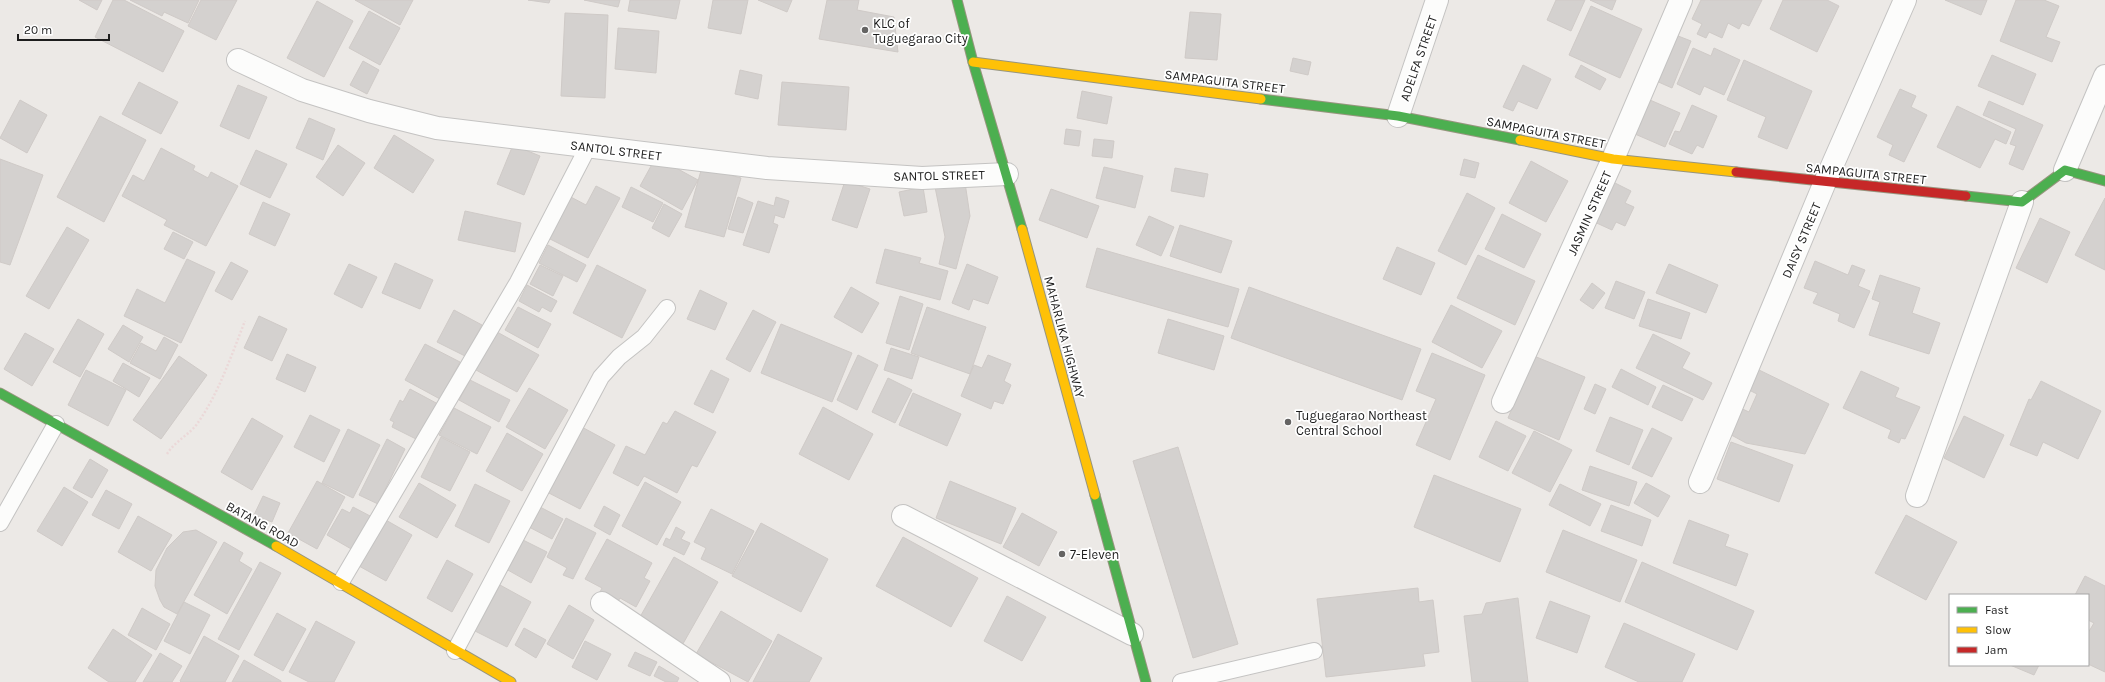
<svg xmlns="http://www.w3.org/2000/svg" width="2105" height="682" font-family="Karla,sans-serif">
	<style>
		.building { fill: #d4d1cf; stroke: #cfcac7 }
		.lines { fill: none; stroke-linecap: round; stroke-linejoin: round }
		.lane-casing { stroke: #c4c3c2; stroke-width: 18 }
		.street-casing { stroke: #c4c3c2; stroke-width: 24 }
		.fast-casing { stroke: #97957e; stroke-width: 11 }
		.slow-casing { stroke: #97957e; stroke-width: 11 }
		.jam-casing { stroke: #97957e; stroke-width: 11 }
		.path { stroke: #ebd8d8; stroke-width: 2.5; stroke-dasharray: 2 2; stroke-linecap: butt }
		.lane { stroke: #fcfcfb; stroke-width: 16 }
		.street { stroke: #fcfcfb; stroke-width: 22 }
		.fast { stroke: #4caf50; stroke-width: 9 }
		.slow { stroke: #ffc107; stroke-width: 9 }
		.jam { stroke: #c62828; stroke-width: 9 }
		.poi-dot { fill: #656463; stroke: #fff; stroke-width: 1.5 }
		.labels { text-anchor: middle; stroke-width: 3.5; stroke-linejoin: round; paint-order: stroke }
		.poi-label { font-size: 13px; fill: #1d1d1d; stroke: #fff; text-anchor: start }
		.street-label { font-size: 13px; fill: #1d1d1d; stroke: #fff }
	</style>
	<rect width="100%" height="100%" fill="#ece9e6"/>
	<g class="building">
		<path d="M79 0H102L97 10Z"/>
		<path d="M113 0H124L184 31 163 72 95 37Z"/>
		<path d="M130 0H199L188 23 164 12 162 16Z"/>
		<path d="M201 0H237L216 40 188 26Z"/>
		<path d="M355 0H413L400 25Z"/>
		<path d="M528 0H550L549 3Z"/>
		<path d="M584 0H620L618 7Z"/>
		<path d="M630 0H680L676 19 628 11Z"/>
		<path d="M713 0H748L741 34 708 28Z"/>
		<path d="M758 0H792L787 12Z"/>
		<path d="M827 0H859L857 10 894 17 898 52 819 39Z"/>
		<path d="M1556 0H1585L1571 31 1547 20Z"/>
		<path d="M1590 0H1616L1612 10Z"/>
		<path d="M1701 0H1762L1749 26 1742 23 1739 29 1728 23 1722 38 1709 32 1706 38 1697 34 1702 24 1692 19Z"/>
		<path d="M1783 0H1827L1839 6 1817 52 1770 29Z"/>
		<path d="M1945 0H1987L1981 15Z"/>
		<path d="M2016 0H2044L2059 6 2046 37 2060 42 2052 62 2000 41Z"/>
		<path d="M317 1 353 21 324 77 287 58Z"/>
		<path d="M1591 6 1642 29 1620 78 1569 55Z"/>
		<path d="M369 11 400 28 380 65 349 48Z"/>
		<path d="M1190 12 1221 14 1217 60 1185 58Z"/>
		<path d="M565 13 608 15 605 98 561 96Z"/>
		<path d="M618 28 659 31 656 73 615 69Z"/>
		<path d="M1673 34 1691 41 1672 88 1654 80Z"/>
		<path d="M1693 48 1711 56 1714 48 1740 60 1724 95 1704 86 1700 95 1677 84Z"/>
		<path d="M1992 55 2036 74 2023 105 1978 86Z"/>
		<path d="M1293 58 1311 62 1308 75 1290 71Z"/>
		<path d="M1744 60 1812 91 1787 149 1758 137 1766 117 1727 100Z"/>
		<path d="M363 61 379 70 367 94 350 85Z"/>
		<path d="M1523 65 1551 79 1537 109 1518 101 1513 111 1503 107Z"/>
		<path d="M1581 65 1606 79 1600 90 1575 77Z"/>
		<path d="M740 70 762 75 758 99 735 94Z"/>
		<path d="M139 82 178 102 161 134 122 114Z"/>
		<path d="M782 82 849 87 846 130 778 125Z"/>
		<path d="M238 85 267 97 249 139 220 126Z"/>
		<path d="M1900 89 1916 96 1911 107 1927 115 1904 162 1889 155 1893 145 1877 137Z"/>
		<path d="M1082 91 1112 97 1107 124 1077 118Z"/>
		<path d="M1643 97 1680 113 1665 147 1628 131Z"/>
		<path d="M20 100 47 115 27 153 0 138Z"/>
		<path d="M1989 101 2043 125 2023 170 2009 164 2016 146 2010 144 2016 129 1983 115Z"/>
		<path d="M1692 105 1717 116 1703 148 1697 145 1692 154 1669 144 1675 131 1680 132Z"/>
		<path d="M1957 106 2011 132 2006 144 1995 139 1980 168 1937 147Z"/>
		<path d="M100 116 146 140 104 222 57 197Z"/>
		<path d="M309 118 335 129 323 160 296 148Z"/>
		<path d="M1066 129 1081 131 1079 146 1064 144Z"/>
		<path d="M394 135 434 160 413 193 374 168Z"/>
		<path d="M1094 139 1114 141 1112 158 1092 156Z"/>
		<path d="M338 145 365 163 343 196 316 177Z"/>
		<path d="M513 145 540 156 524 195 497 184Z"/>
		<path d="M161 148 195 166 193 170 208 178 211 172 238 186 206 246 164 225 167 220 122 196 133 175 144 181Z"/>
		<path d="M256 150 287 164 270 198 240 184Z"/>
		<path d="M656 157 698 180 682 210 640 186Z"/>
		<path d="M0 159 43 175 10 265 0 262Z"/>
		<path d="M1464 159 1479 163 1475 178 1460 175Z"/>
		<path d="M1531 161 1568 181 1546 222 1509 203Z"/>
		<path d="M702 167 741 178 724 237 685 227Z"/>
		<path d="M1104 167 1143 176 1135 208 1096 198Z"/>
		<path d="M1175 168 1208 174 1204 197 1171 191Z"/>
		<path d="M964 176 970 216 956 269 939 264 945 237 934 182Z"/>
		<path d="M1609 180 1631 191 1625 203 1634 207 1625 226 1616 222 1612 230 1590 220Z"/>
		<path d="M845 181 870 189 857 228 832 220Z"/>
		<path d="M596 186 620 198 588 258 546 237 567 195 586 205Z"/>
		<path d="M631 187 663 203 653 222 622 207Z"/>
		<path d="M923 187 927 212 904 216 899 192Z"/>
		<path d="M1051 189 1099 206 1087 238 1039 220Z"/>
		<path d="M1467 193 1495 208 1466 265 1438 251Z"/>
		<path d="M738 197 753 203 743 233 728 229Z"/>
		<path d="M776 197 789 201 784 218 775 215 773 223 778 225 769 253 743 245 758 201 774 206Z"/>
		<path d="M2105 198V270L2075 255Z"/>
		<path d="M263 202 290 214 275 246 249 234Z"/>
		<path d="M664 204 682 214 669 237 652 228Z"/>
		<path d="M465 211 521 223 515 252 458 240Z"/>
		<path d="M1502 214 1541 234 1524 268 1485 249Z"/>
		<path d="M1149 216 1174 227 1161 256 1136 245Z"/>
		<path d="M2040 218 2070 232 2047 283 2016 268Z"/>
		<path d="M1180 225 1232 241 1221 273 1170 256Z"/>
		<path d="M67 227 89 240 49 309 26 296Z"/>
		<path d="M173 232 193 242 184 259 164 249Z"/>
		<path d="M548 245 586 265 577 282 539 263Z"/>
		<path d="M1397 247 1435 263 1421 295 1383 279Z"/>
		<path d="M1097 248 1239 289 1228 327 1086 287Z"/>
		<path d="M885 249 921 258 919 263 948 271 940 300 876 283Z"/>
		<path d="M1478 255 1535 281 1515 325 1457 298Z"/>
		<path d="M187 259 215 272 181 343 124 316 137 289 165 303Z"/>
		<path d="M1815 261 1848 275 1852 265 1865 270 1858 286 1870 291 1854 328 1838 321 1840 314 1813 303 1818 293 1804 288Z"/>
		<path d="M231 262 248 271 232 300 215 291Z"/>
		<path d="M395 263 433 280 420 309 382 293Z"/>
		<path d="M349 264 377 277 362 308 334 294Z"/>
		<path d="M967 264 998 277 988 304 973 299 969 310 952 303Z"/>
		<path d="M1669 264 1718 285 1706 313 1656 293Z"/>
		<path d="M540 265 563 276 553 296 530 284Z"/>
		<path d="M597 265 646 290 622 338 573 313Z"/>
		<path d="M1880 275 1920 288 1912 313 1940 323 1929 354 1869 335 1880 302 1872 299Z"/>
		<path d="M1616 281 1645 292 1634 319 1605 308Z"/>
		<path d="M1592 283 1605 293 1593 309 1580 300Z"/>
		<path d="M527 285 557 301 551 312 542 307 539 312 519 301Z"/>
		<path d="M851 287 879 303 862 333 834 317Z"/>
		<path d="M1249 287 1421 349 1402 400 1231 338Z"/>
		<path d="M700 290 727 303 715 330 687 319Z"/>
		<path d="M900 296 923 304 909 350 886 343Z"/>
		<path d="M1648 299 1690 313 1681 339 1639 326Z"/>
		<path d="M1451 305 1502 331 1482 368 1432 342Z"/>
		<path d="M518 307 551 324 538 348 505 330Z"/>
		<path d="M927 307 986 327 970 374 911 353Z"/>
		<path d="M454 310 482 325 465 356 437 342Z"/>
		<path d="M753 310 776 322 750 372 726 359Z"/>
		<path d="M259 316 287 329 272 361 244 348Z"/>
		<path d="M78 319 104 334 80 377 53 362Z"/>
		<path d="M1168 319 1224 336 1214 370 1158 353Z"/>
		<path d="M781 324 852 353 832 402 761 373Z"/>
		<path d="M123 325 143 337 129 362 108 349Z"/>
		<path d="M497 332 539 355 517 392 476 370Z"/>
		<path d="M25 333 54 349 32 386 4 369Z"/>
		<path d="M1653 334 1690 353 1682 368 1712 383 1703 400 1636 368Z"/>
		<path d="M164 337 178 345 160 379 130 363 141 343 156 351Z"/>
		<path d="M425 344 460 362 440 399 405 380Z"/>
		<path d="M891 348 919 357 912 379 884 370Z"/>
		<path d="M1432 353 1485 375 1450 460 1416 445 1436 399 1416 391Z"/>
		<path d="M287 354 316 367 305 392 276 379Z"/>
		<path d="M858 355 878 365 857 410 837 400Z"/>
		<path d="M988 355 1011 364 1004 381 1011 385 1003 404 994 401 991 409 961 396 974 365 982 368Z"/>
		<path d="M179 356 207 375 161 439 133 420Z"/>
		<path d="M1534 356 1585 377 1559 440 1508 418Z"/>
		<path d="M123 363 150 378 139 397 113 381Z"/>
		<path d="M1621 369 1656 387 1648 405 1612 387Z"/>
		<path d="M1757 369 1829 404 1805 454 1746 443 1724 431 1736 406 1749 412 1757 394 1747 389Z"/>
		<path d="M86 370 126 390 108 426 68 405Z"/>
		<path d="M711 370 729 379 713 413 694 404Z"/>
		<path d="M1861 371 1899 388 1895 397 1920 407 1905 439 1901 438 1899 443 1888 438 1891 430 1843 408Z"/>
		<path d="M888 378 912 390 895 423 872 412Z"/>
		<path d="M470 380 510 400 499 422 459 400Z"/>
		<path d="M2041 381 2101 411 2078 459 2043 442 2037 456 2010 445 2029 399 2031 400Z"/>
		<path d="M1595 384 1606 389 1595 414 1584 409Z"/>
		<path d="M1663 385 1693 399 1682 421 1652 407Z"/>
		<path d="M529 388 568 410 545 449 506 427Z"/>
		<path d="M410 389 438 404 418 440 392 427 394 422 390 420 400 400 403 402Z"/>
		<path d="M913 393 961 414 947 446 899 425Z"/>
		<path d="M823 407 873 434 849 480 799 454Z"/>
		<path d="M454 408 491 427 477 454 439 435Z"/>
		<path d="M675 411 716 432 697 467 692 465 677 493 644 476 638 486 613 473 626 446 645 455 663 422 667 424Z"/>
		<path d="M310 415 340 430 324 462 294 447Z"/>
		<path d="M1964 416 2004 435 1984 478 1944 458Z"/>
		<path d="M1610 417 1643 430 1629 465 1596 451Z"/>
		<path d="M252 418 283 436 252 490 221 472Z"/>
		<path d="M1496 421 1526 436 1508 471 1479 457Z"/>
		<path d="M580 426 615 445 580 509 545 491Z"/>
		<path d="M1652 428 1672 438 1652 477 1632 468Z"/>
		<path d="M348 429 380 445 353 498 322 483Z"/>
		<path d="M1534 431 1572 450 1550 492 1512 473Z"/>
		<path d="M507 433 543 454 522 491 486 471Z"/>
		<path d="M441 437 470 452 450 491 421 477Z"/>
		<path d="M387 439 405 449 378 504 359 495Z"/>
		<path d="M1731 442 1793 465 1779 502 1717 479Z"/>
		<path d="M1178 447 1238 644 1193 658 1133 461Z"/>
		<path d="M90 459 108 470 92 498 73 488Z"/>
		<path d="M1590 466 1637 482 1629 506 1582 490Z"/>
		<path d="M1434 475 1521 509 1500 562 1414 527Z"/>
		<path d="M317 481 345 497 317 549 288 533Z"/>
		<path d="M950 481 1016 508 1001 544 936 518Z"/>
		<path d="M645 482 681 502 657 545 622 526Z"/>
		<path d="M419 483 456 505 437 538 399 517Z"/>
		<path d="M1646 483 1670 496 1658 517 1634 503Z"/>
		<path d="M475 484 510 501 489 543 455 526Z"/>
		<path d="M1560 484 1601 504 1590 526 1549 505Z"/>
		<path d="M64 487 88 502 62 546 37 531Z"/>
		<path d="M106 490 132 504 119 529 92 515Z"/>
		<path d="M263 496 280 503 272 522 254 515Z"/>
		<path d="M1611 505 1651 520 1642 546 1601 531Z"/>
		<path d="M604 506 620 515 610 535 594 526Z"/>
		<path d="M353 507 372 517 353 550 327 535 342 509 350 513Z"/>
		<path d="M540 507 563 519 552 539 529 527Z"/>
		<path d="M711 509 754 531 732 574 701 559 706 548 694 542Z"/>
		<path d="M1022 513 1057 532 1039 566 1003 547Z"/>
		<path d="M1906 515 1957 542 1926 600 1875 573Z"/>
		<path d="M138 516 172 535 151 571 118 552Z"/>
		<path d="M566 518 596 533 573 579 563 575 567 568 547 557Z"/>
		<path d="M384 519 412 535 386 581 359 566Z"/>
		<path d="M1689 520 1729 535 1725 546 1748 554 1736 586 1673 563Z"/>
		<path d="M761 523 828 559 801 612 732 576Z"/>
		<path d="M676 527 685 532 681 539 690 543 684 555 663 545 666 538 670 540Z"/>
		<path d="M196 530 217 542 177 614 164 607 160 600 155 586 156 570 167 548 183 532Z"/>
		<path d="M1563 530 1637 560 1620 602 1546 572Z"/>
		<path d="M903 537 978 578 951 627 876 586Z"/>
		<path d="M521 539 547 552 531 583 506 569Z"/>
		<path d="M607 539 652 563 644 578 650 581 636 607 620 598 616 605 598 596 602 588 585 579Z"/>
		<path d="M224 542 243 553 239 561 252 569 227 614 194 595Z"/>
		<path d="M674 557 718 582 680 649 636 624Z"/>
		<path d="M447 560 473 574 452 612 427 598Z"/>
		<path d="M260 562 281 573 239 650 218 639Z"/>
		<path d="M1642 562 1754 611 1737 650 1625 602Z"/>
		<path d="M2085 576 2105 586V672L2088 664V633L2094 623 2088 620V595H2075Z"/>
		<path d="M500 585 531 602 507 647 475 631Z"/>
		<path d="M1418 588 1419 602 1433 600 1439 652 1423 654 1425 666 1326 677 1317 599Z"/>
		<path d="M1007 596 1046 617 1022 661 984 641Z"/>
		<path d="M1518 598 1528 682H1472L1464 616 1482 614 1486 603Z"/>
		<path d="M1550 601 1590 616 1577 653 1536 638Z"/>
		<path d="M184 602 210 615 190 654 164 641Z"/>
		<path d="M569 605 594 620 573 659 547 644Z"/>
		<path d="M142 608 170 624 156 650 128 635Z"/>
		<path d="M721 611 772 641 748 682 696 654Z"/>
		<path d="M277 613 306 629 283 671 254 655Z"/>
		<path d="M316 621 355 642 334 682H309L289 672Z"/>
		<path d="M1624 623 1695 654 1682 682H1639L1605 667Z"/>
		<path d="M524 628 546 640 536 658 515 645Z"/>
		<path d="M113 629 152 655 135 682H109L88 668Z"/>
		<path d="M778 634 822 658 809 682H753Z"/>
		<path d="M204 636 239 656 225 682H181L180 681Z"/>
		<path d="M585 641 611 654 597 680 572 667Z"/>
		<path d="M635 652 657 662 650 676 628 666Z"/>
		<path d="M160 653 182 666 172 682H143Z"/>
		<path d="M244 660 281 681V682H232Z"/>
		<path d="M2010 665H2039L2034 675Z"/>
		<path d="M659 666 679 678 677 682H666L654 676Z"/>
	</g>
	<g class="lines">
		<defs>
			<g id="lane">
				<path d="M0 523 56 424"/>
				<path d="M341 582 518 282 588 147"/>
				<path d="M455 651 601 377 619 357 644 337 667 308"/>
				<path d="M1181 682 1314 651"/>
			</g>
			<g id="street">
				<path d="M238 60 302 90 369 111 437 128 767 168 922 178 1007 174"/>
				<path d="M1398 116 1437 0"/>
				<path d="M2065 170 2105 76"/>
				<path d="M1503 402 1613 159 1681 0"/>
				<path d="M1700 482 1825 182 1905 0"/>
				<path d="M1917 496 2022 202"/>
				<path d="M903 516 1132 634"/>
				<path d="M602 603 719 682"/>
			</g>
			<g id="fast">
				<path d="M957 0 973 62 1022 229"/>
				<path d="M1261 99 1398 116 1520 140"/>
				<path d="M1966 196 2022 202 2065 170 2105 181"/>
				<path d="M0 393 276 546"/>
				<path d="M1095 495 1146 682"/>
			</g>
			<g id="slow">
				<path d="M973 62 1261 99"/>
				<path d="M1520 140 1613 159 1736 172"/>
				<path d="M1022 229 1095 495"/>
				<path d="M276 546 511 682"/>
			</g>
			<path id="jam" d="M1736 172 1966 196"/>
		</defs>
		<use href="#lane" class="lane-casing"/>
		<use href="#street" class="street-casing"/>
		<use href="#fast" class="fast-casing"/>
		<use href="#slow" class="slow-casing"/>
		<use href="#jam" class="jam-casing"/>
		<path class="path" d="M167 454C175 441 189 435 197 424 219 393 231 356 245 321"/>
		<use href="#lane" class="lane"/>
		<use href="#street" class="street"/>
		<use href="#fast" class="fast"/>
		<use href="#slow" class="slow"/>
		<use href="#jam" class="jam"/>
	</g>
	<g class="poi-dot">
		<circle cx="865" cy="30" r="4"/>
		<circle cx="1288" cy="422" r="4"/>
		<circle cx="1062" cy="554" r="4"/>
	</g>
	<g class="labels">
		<g class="poi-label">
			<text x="873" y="28">KLC of<tspan x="873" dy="15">Tuguegarao City</tspan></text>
			<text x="1296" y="420">Tuguegarao Northeast<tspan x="1296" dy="15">Central School</tspan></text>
			<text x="1070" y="559">7-Eleven</text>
		</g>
		<g class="street-label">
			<text transform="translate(1418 58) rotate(-71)" y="5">ADELFA STREET</text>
			<text transform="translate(1225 81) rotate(7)" y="5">SAMPAGUITA STREET</text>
			<text transform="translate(1546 132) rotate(11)" y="5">SAMPAGUITA STREET</text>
			<text transform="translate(616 150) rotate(7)" y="5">SANTOL STREET</text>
			<text transform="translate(1866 173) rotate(6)" y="5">SAMPAGUITA STREET</text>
			<text transform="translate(939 175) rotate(-1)" y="5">SANTOL STREET</text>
			<text transform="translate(1589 213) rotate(-66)" y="5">JASMIN STREET</text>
			<text transform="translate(1801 240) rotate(-67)" y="5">DAISY STREET</text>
			<text transform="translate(1065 337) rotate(75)" y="5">MAHARLIKA HIGHWAY</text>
			<text transform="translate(263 524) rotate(29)" y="5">BATANG ROAD</text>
		</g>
	</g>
	<rect x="1949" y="594" width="140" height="72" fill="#ffffff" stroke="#a5a5a5"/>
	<rect x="1957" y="607" width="20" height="6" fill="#4caf50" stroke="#a5a5a5"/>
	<text x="1985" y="614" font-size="12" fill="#1d1d1d">Fast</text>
	<rect x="1957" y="627" width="20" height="6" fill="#ffc107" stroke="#a5a5a5"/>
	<text x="1985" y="634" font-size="12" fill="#1d1d1d">Slow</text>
	<rect x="1957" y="647" width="20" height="6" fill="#c62828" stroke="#a5a5a5"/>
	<text x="1985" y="654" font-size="12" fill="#1d1d1d">Jam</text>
	<path d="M18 34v6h91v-6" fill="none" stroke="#1d1d1d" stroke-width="2"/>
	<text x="24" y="34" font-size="12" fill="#1d1d1d" stroke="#ffffff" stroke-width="3" paint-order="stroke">20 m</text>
</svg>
